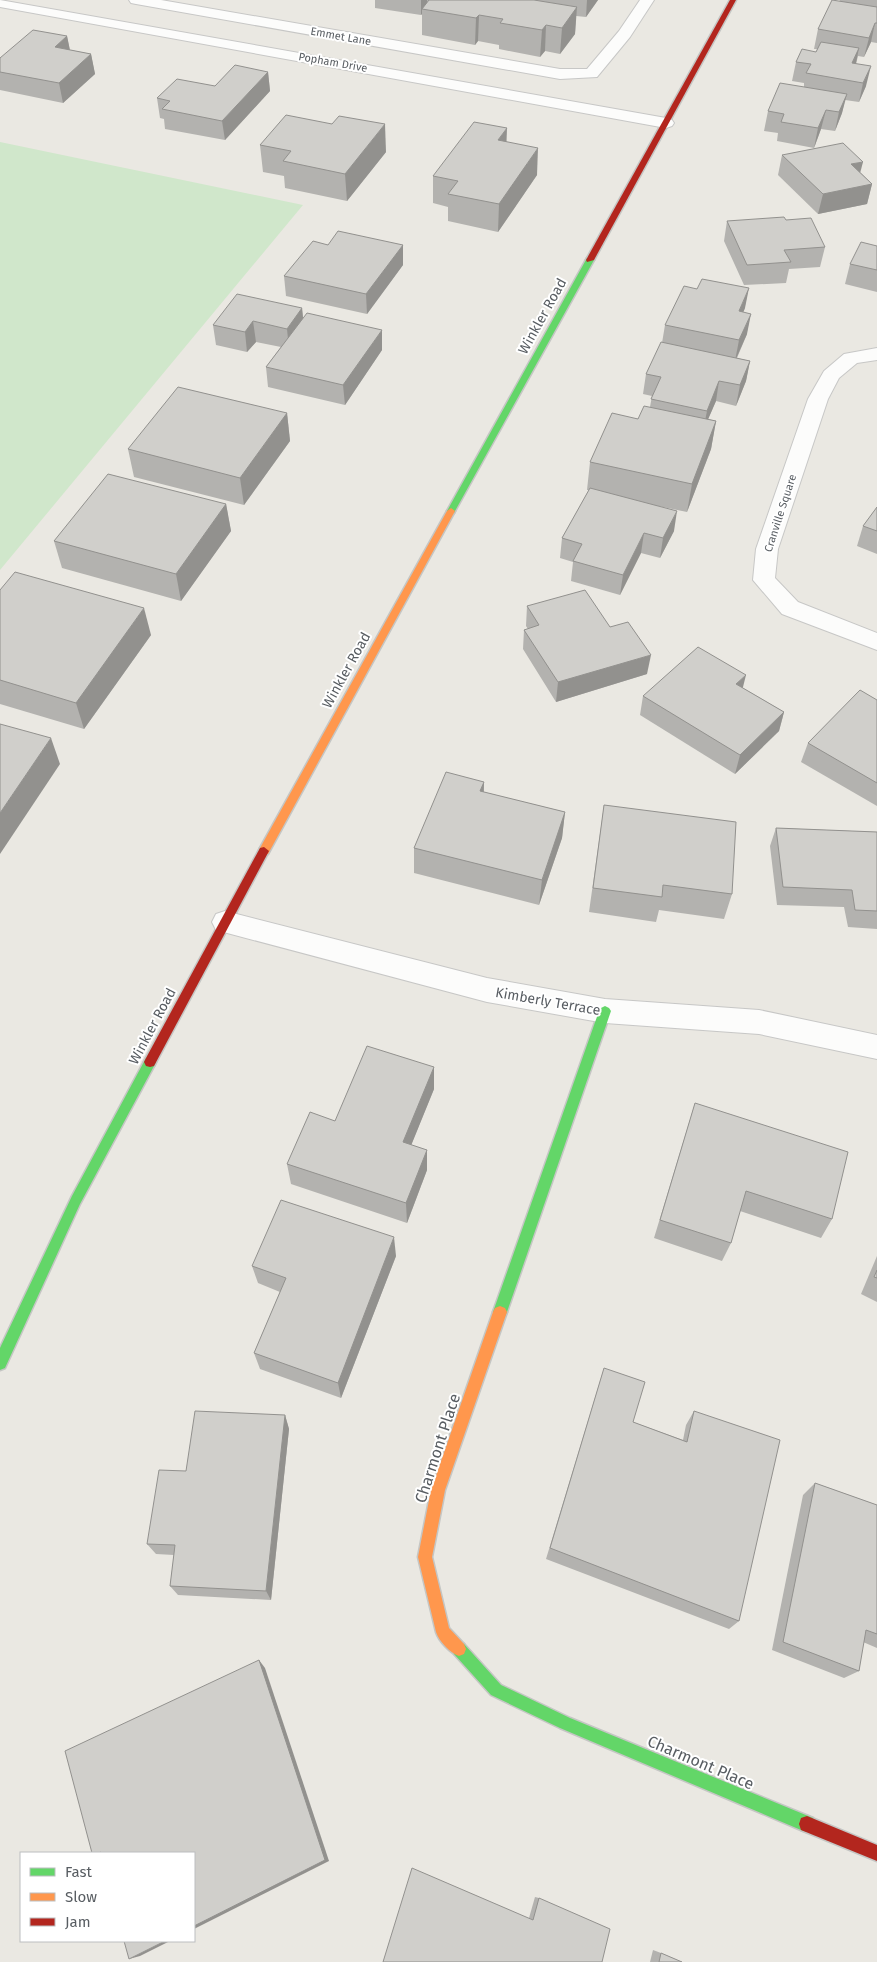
<svg xmlns="http://www.w3.org/2000/svg" width="877" height="1962" font-family="'Fira Sans',sans-serif">
	<style>
		.green { fill: #d0e7cb }
		.lines { fill: none; stroke-linecap: round; stroke-linejoin: round }
		.street-casing { stroke: #c7c7c6; stroke-width: 2 }
		.fast-casing { stroke: #c5c6c4; stroke-width: 3 }
		.slow-casing { stroke: #c5c6c4; stroke-width: 3 }
		.jam-casing { stroke: #c5c6c4; stroke-width: 3 }
		.street { fill: #fcfcfb; fill-rule: evenodd }
		.fast { fill: #63d668; fill-rule: evenodd }
		.slow { fill: #ff974d; fill-rule: evenodd }
		.jam { fill: #b3261e; fill-rule: evenodd }
		.wall { fill: #b3b2af }
		.shaded-wall { fill: #92918e }
		.building { fill: #d0cfcb; stroke: #92918e }
		.labels { text-anchor: middle; stroke-width: 4; stroke-linejoin: round; paint-order: stroke }
		.far-street-label { font-size: 11px; fill: #585d62; stroke: #fff }
		.street-label { font-size: 14px; fill: #585d62; stroke: #fff }
		.near-street-label { font-size: 16px; fill: #585d62; stroke: #fff }
	</style>
	<rect width="100%" height="100%" fill="#eae8e2"/>
	<path class="green" d="M0 142 303 205 0 570Z"/>
	<g class="lines">
		<defs>
			<g id="street">
				<path d="M0 0 666 118 672 120 674 123 672 126 666 128 0 7Z"/>
				<path d="M129 0H161L560 69H587L619 31 640 0H654L630 37 597 77 560 79 136 4 131 3Z"/>
				<path d="M877 348V360L857 363 839 378 828 399 778 549 775 578 798 602 877 633V650L782 614 753 580 756 549 808 399 824 371 844 354Z"/>
				<path d="M225 911 487 978 605 999 759 1010 877 1035V1059L759 1034 605 1023 487 1002 216 930 212 922 216 914Z"/>
			</g>
			<g id="fast">
				<path d="M587 258 594 260 455 511 454 513H448L447 511Z"/>
				<path d="M605 1006 609 1008 611 1011 507 1312 505 1316 500 1318 495 1316 493 1312 599 1011 601 1008Z"/>
				<path d="M150 1057 154 1058 156 1062 154 1066 80 1204 5 1368 0 1370V1348L72 1196 146 1058Z"/>
				<path d="M459 1642 464 1644 501 1685 570 1718 813 1818 815 1824 813 1830 807 1832 801 1830 560 1728 491 1695 454 1654 452 1649 454 1644Z"/>
			</g>
			<g id="slow">
				<path d="M451 508 455 511 268 854H260L259 851 260 848 447 511Z"/>
				<path d="M500 1306 505 1308 507 1312 445 1490 432 1557 449 1628 464 1644 466 1649 464 1654 459 1656C450 1653 439 1641 436 1632L418 1557 431 1490 493 1312 495 1308Z"/>
			</g>
			<g id="jam">
				<path d="M730 0H736L594 260 587 262 586 260Z"/>
				<path d="M264 847 269 851 154 1066 150 1067 146 1066 144 1062 146 1058 260 848Z"/>
				<path d="M807 1816 877 1845V1861L801 1830 799 1824 801 1818Z"/>
			</g>
		</defs>
		<use href="#street" class="street-casing"/>
		<use href="#fast" class="fast-casing"/>
		<use href="#slow" class="slow-casing"/>
		<use href="#jam" class="jam-casing"/>
		<use href="#street" class="street"/>
		<use href="#fast" class="fast"/>
		<use href="#slow" class="slow"/>
		<use href="#jam" class="jam"/>
	</g>
	<g class="wall">
		<path d="M375 0H421V6V0H598L586 17 576 16 575 34 560 54 545 51 540 57 499 49V45L478 41 475 45 422 35V14L421 15 375 8Z"/>
		<path d="M840 0H877V43L871 42 864 57 858 56 856 64 866 86 859 102 845 100 842 113 835 131 821 129 814 148 777 141 778 133 764 131 768 111 804 87V83L792 81 796 62 816 52 817 49H814L818 29Z"/>
		<path d="M67 36 70 50 91 54 95 74 63 103 0 90V58Z"/>
		<path d="M268 72 270 91 225 140 165 129 164 119 160 118 157 98 215 86Z"/>
		<path d="M506 142 537 175 498 232 448 221V207L433 203V176Z"/>
		<path d="M260 145 386 152 347 201 285 188 284 176 263 172Z"/>
		<path d="M782 155 861 173 872 184 867 204 818 214 778 175Z"/>
		<path d="M786 220 825 247 820 267 789 269 786 283 744 285 724 241 727 221Z"/>
		<path d="M328 245H403V265L367 314 286 296 284 276Z"/>
		<path d="M877 246V292L845 284 850 264Z"/>
		<path d="M302 308 303 318 382 350 345 405 268 387 266 367 281 347 256 342 247 352 216 345 213 325Z"/>
		<path d="M745 308 743 312 747 334 737 358 750 361 746 381 736 406 716 401 708 419 716 421 711 449 687 512 658 506 674 531 660 558 641 553 620 595 571 581 573 562 560 558 562 538 589 490H587L590 462 638 419 650 407 652 396 643 394 646 374 662 343 665 325Z"/>
		<path d="M287 413 290 441 244 505 134 477 128 449Z"/>
		<path d="M226 504 231 531 181 601 62 568 54 541Z"/>
		<path d="M877 507V554L857 546 863 526Z"/>
		<path d="M0 590 151 635 84 729 0 704Z"/>
		<path d="M527 606 610 627 647 674 556 702 523 649 524 630 528 629 526 626Z"/>
		<path d="M743 688 784 712 779 731 735 774 640 715 643 696Z"/>
		<path d="M877 700V806L801 762 808 743Z"/>
		<path d="M484 782V792L565 812 562 838 539 905 414 873V848Z"/>
		<path d="M604 805 732 894 724 919 659 910 656 922 589 912Z"/>
		<path d="M776 828 877 832V929L848 927 844 907 777 905 770 846Z"/>
		<path d="M434 1067V1089L411 1145 427 1150V1170L407 1223 291 1184 287 1164 335 1121Z"/>
		<path d="M695 1103 832 1219 821 1238 740 1211 731 1243 722 1261 654 1238Z"/>
		<path d="M396 1256 341 1398 260 1369 254 1353 280 1292 258 1283 252 1266Z"/>
		<path d="M877 1256V1302L861 1294Z"/>
		<path d="M604 1368 633 1422 683 1440 686 1425 694 1411 739 1621 729 1629 546 1559Z"/>
		<path d="M285 1415 289 1429 271 1600 178 1595 170 1586 174 1555 156 1554 147 1544 186 1471Z"/>
		<path d="M815 1483 877 1505V1648L863 1642 859 1671 844 1678 772 1650 803 1495Z"/>
		<path d="M535 1897 539 1898 602 1962 529 1918Z"/>
		<path d="M653 1950 661 1953 682 1962H650Z"/>
	</g>
	<g class="shaded-wall">
		<path d="M421 0H427V7L422 9V14L421 15Z"/>
		<path d="M587 0H598L586 17Z"/>
		<path d="M577 7 575 34 560 54 562 28Z"/>
		<path d="M479 15 478 41 475 45 476 18Z"/>
		<path d="M875 23 871 42 864 57 869 38Z"/>
		<path d="M546 25 545 51 540 57 542 30Z"/>
		<path d="M67 36 71 56 55 47Z"/>
		<path d="M859 48 855 68 852 63Z"/>
		<path d="M91 54 95 74 63 103 59 83Z"/>
		<path d="M871 66 866 86 859 102 863 83Z"/>
		<path d="M268 72 270 91 225 140 222 121Z"/>
		<path d="M847 94 842 113 835 131 839 112Z"/>
		<path d="M826 110 821 129 814 148 818 128Z"/>
		<path d="M385 124 386 152 347 201 345 174Z"/>
		<path d="M507 128 506 156 498 140Z"/>
		<path d="M538 148 537 175 498 232 499 204Z"/>
		<path d="M863 162 858 181 851 164Z"/>
		<path d="M872 184 867 204 818 214 823 194Z"/>
		<path d="M403 245V265L367 314 366 294Z"/>
		<path d="M749 288 745 308 735 332 739 311Z"/>
		<path d="M302 308 304 328 289 349 287 329Z"/>
		<path d="M751 314 747 334 735 361 739 340Z"/>
		<path d="M253 321 256 342 247 352 245 332Z"/>
		<path d="M382 330V350L345 405 343 385Z"/>
		<path d="M750 361 746 381 736 406 740 385Z"/>
		<path d="M719 381 716 401 703 431 707 411Z"/>
		<path d="M287 413 290 441 244 505 240 478Z"/>
		<path d="M716 421 711 449 687 512 692 484Z"/>
		<path d="M226 504 231 531 181 601 176 574Z"/>
		<path d="M677 511 674 531 660 558 663 538Z"/>
		<path d="M644 533 641 553 620 595 623 575Z"/>
		<path d="M144 608 151 635 84 729 76 703Z"/>
		<path d="M651 655 647 674 556 702 558 682Z"/>
		<path d="M746 675 741 695 736 684Z"/>
		<path d="M784 712 779 731 735 774 740 755Z"/>
		<path d="M51 738 60 764 0 854V813Z"/>
		<path d="M484 782 483 807 480 791Z"/>
		<path d="M565 812 562 838 539 905 542 880Z"/>
		<path d="M434 1067V1089L404 1163 403 1142Z"/>
		<path d="M427 1150V1170L407 1223 406 1203Z"/>
		<path d="M394 1237 396 1256 341 1398 338 1383Z"/>
		<path d="M285 1415 289 1429 271 1600 266 1591Z"/>
		<path d="M259 1660 265 1668 329 1861 194 1929Z"/>
		<path d="M165 1941H170L140 1956 129 1959Z"/>
	</g>
	<g class="building">
		<path d="M429 0H534L577 7 562 28 546 25 542 30 500 23 503 19 479 15 476 18 422 9Z"/>
		<path d="M832 0 877 7V23H875L869 38 818 29Z"/>
		<path d="M33 30 67 36 55 47 91 54 59 83 0 72V58Z"/>
		<path d="M821 42 859 48 852 63 871 66 863 83 806 73 811 64 796 62 802 49 816 52Z"/>
		<path d="M235 65 268 72 222 121 162 109 170 101 157 98 177 79 215 86Z"/>
		<path d="M780 83 847 94 839 112 826 110 818 128 781 122 784 114 768 111Z"/>
		<path d="M286 115 332 124 339 116 385 124 345 174 283 161 291 151 260 145Z"/>
		<path d="M474 122 507 128 498 140 538 148 499 204 448 194 458 181 433 176Z"/>
		<path d="M843 143 863 162 851 164 872 184 823 194 782 155Z"/>
		<path d="M784 217 786 220 811 218 825 247 784 250 791 262 747 265 727 221Z"/>
		<path d="M338 231 403 245 366 294 284 276 313 241 328 245Z"/>
		<path d="M861 242 877 246V270L850 264Z"/>
		<path d="M702 279 749 288 739 311 751 314 739 340 665 325 684 286 697 289Z"/>
		<path d="M237 294 302 308 287 329 253 321 245 332 213 325Z"/>
		<path d="M307 313 382 330 343 385 266 367Z"/>
		<path d="M661 342 750 361 740 385 719 381 707 411 651 399 661 377 646 374Z"/>
		<path d="M178 387 287 413 240 478 128 449Z"/>
		<path d="M644 406 716 421 692 484 590 462 612 413 638 419Z"/>
		<path d="M108 474 226 504 176 574 54 541Z"/>
		<path d="M590 488 677 511 663 538 644 533 623 575 573 561 582 544 562 538Z"/>
		<path d="M877 507V531L863 526Z"/>
		<path d="M15 572 144 608 76 703 0 680V590Z"/>
		<path d="M585 590 610 627 628 622 651 655 558 682 524 630 539 625 527 606Z"/>
		<path d="M698 647 746 675 736 684 784 712 740 755 643 696Z"/>
		<path d="M860 690 877 700V783L808 743Z"/>
		<path d="M0 724 51 738 0 813Z"/>
		<path d="M446 772 484 782 480 791 565 812 542 880 414 848Z"/>
		<path d="M604 805 736 822 732 894 663 885 662 897 593 888Z"/>
		<path d="M776 828 877 832V911L855 910 852 890 783 887Z"/>
		<path d="M367 1046 434 1067 403 1142 427 1150 406 1203 287 1164 310 1112 335 1121Z"/>
		<path d="M695 1103 848 1152 832 1219 746 1191 731 1243 660 1220Z"/>
		<path d="M281 1200 394 1237 338 1383 254 1353 286 1278 252 1266Z"/>
		<path d="M877 1270V1278L874 1277Z"/>
		<path d="M604 1368 645 1382 633 1422 687 1442 694 1411 780 1440 739 1621 550 1548Z"/>
		<path d="M195 1411 285 1415 266 1591 170 1586 175 1545 147 1544 159 1470 186 1471Z"/>
		<path d="M815 1483 877 1505V1634L866 1630 859 1671 783 1642Z"/>
		<path d="M259 1660 325 1860 194 1926V1853H101V1852L99 1853H92L65 1751Z"/>
		<path d="M412 1868 533 1920 539 1898 610 1929 602 1962H383Z"/>
		<path d="M124 1941H165L129 1959Z"/>
		<path d="M661 1953 682 1962H659Z"/>
	</g>
	<g class="labels">
		<g class="far-street-label">
			<text transform="translate(341 36) rotate(10)" y="4">Emmet Lane</text>
			<text transform="translate(333 62) rotate(10)" y="4">Popham Drive</text>
			<text transform="translate(780 513) rotate(-72)" y="4">Cranville Square</text>
		</g>
		<g class="street-label">
			<text transform="translate(542 316) rotate(-61)" y="5">Winkler Road</text>
			<text transform="translate(346 670) rotate(-61)" y="5">Winkler Road</text>
			<text transform="translate(548 1001) rotate(10)" y="5">Kimberly Terrace</text>
			<text transform="translate(152 1026) rotate(-62)" y="5">Winkler Road</text>
		</g>
		<g class="near-street-label">
			<text transform="translate(437 1448) rotate(-72)" y="6">Charmont Place</text>
			<text transform="translate(701 1762) rotate(23)" y="6">Charmont Place</text>
		</g>
	</g>
	<rect x="20" y="1852" width="175" height="90" fill="#ffffff" stroke="#bcbec0"/>
	<rect x="30" y="1868" width="25" height="8" fill="#63d668" stroke="#bcbec0"/>
	<text x="65" y="1877" font-size="15" fill="#585d62">Fast</text>
	<rect x="30" y="1893" width="25" height="8" fill="#ff974d" stroke="#bcbec0"/>
	<text x="65" y="1902" font-size="15" fill="#585d62">Slow</text>
	<rect x="30" y="1918" width="25" height="8" fill="#b3261e" stroke="#bcbec0"/>
	<text x="65" y="1927" font-size="15" fill="#585d62">Jam</text>
</svg>
